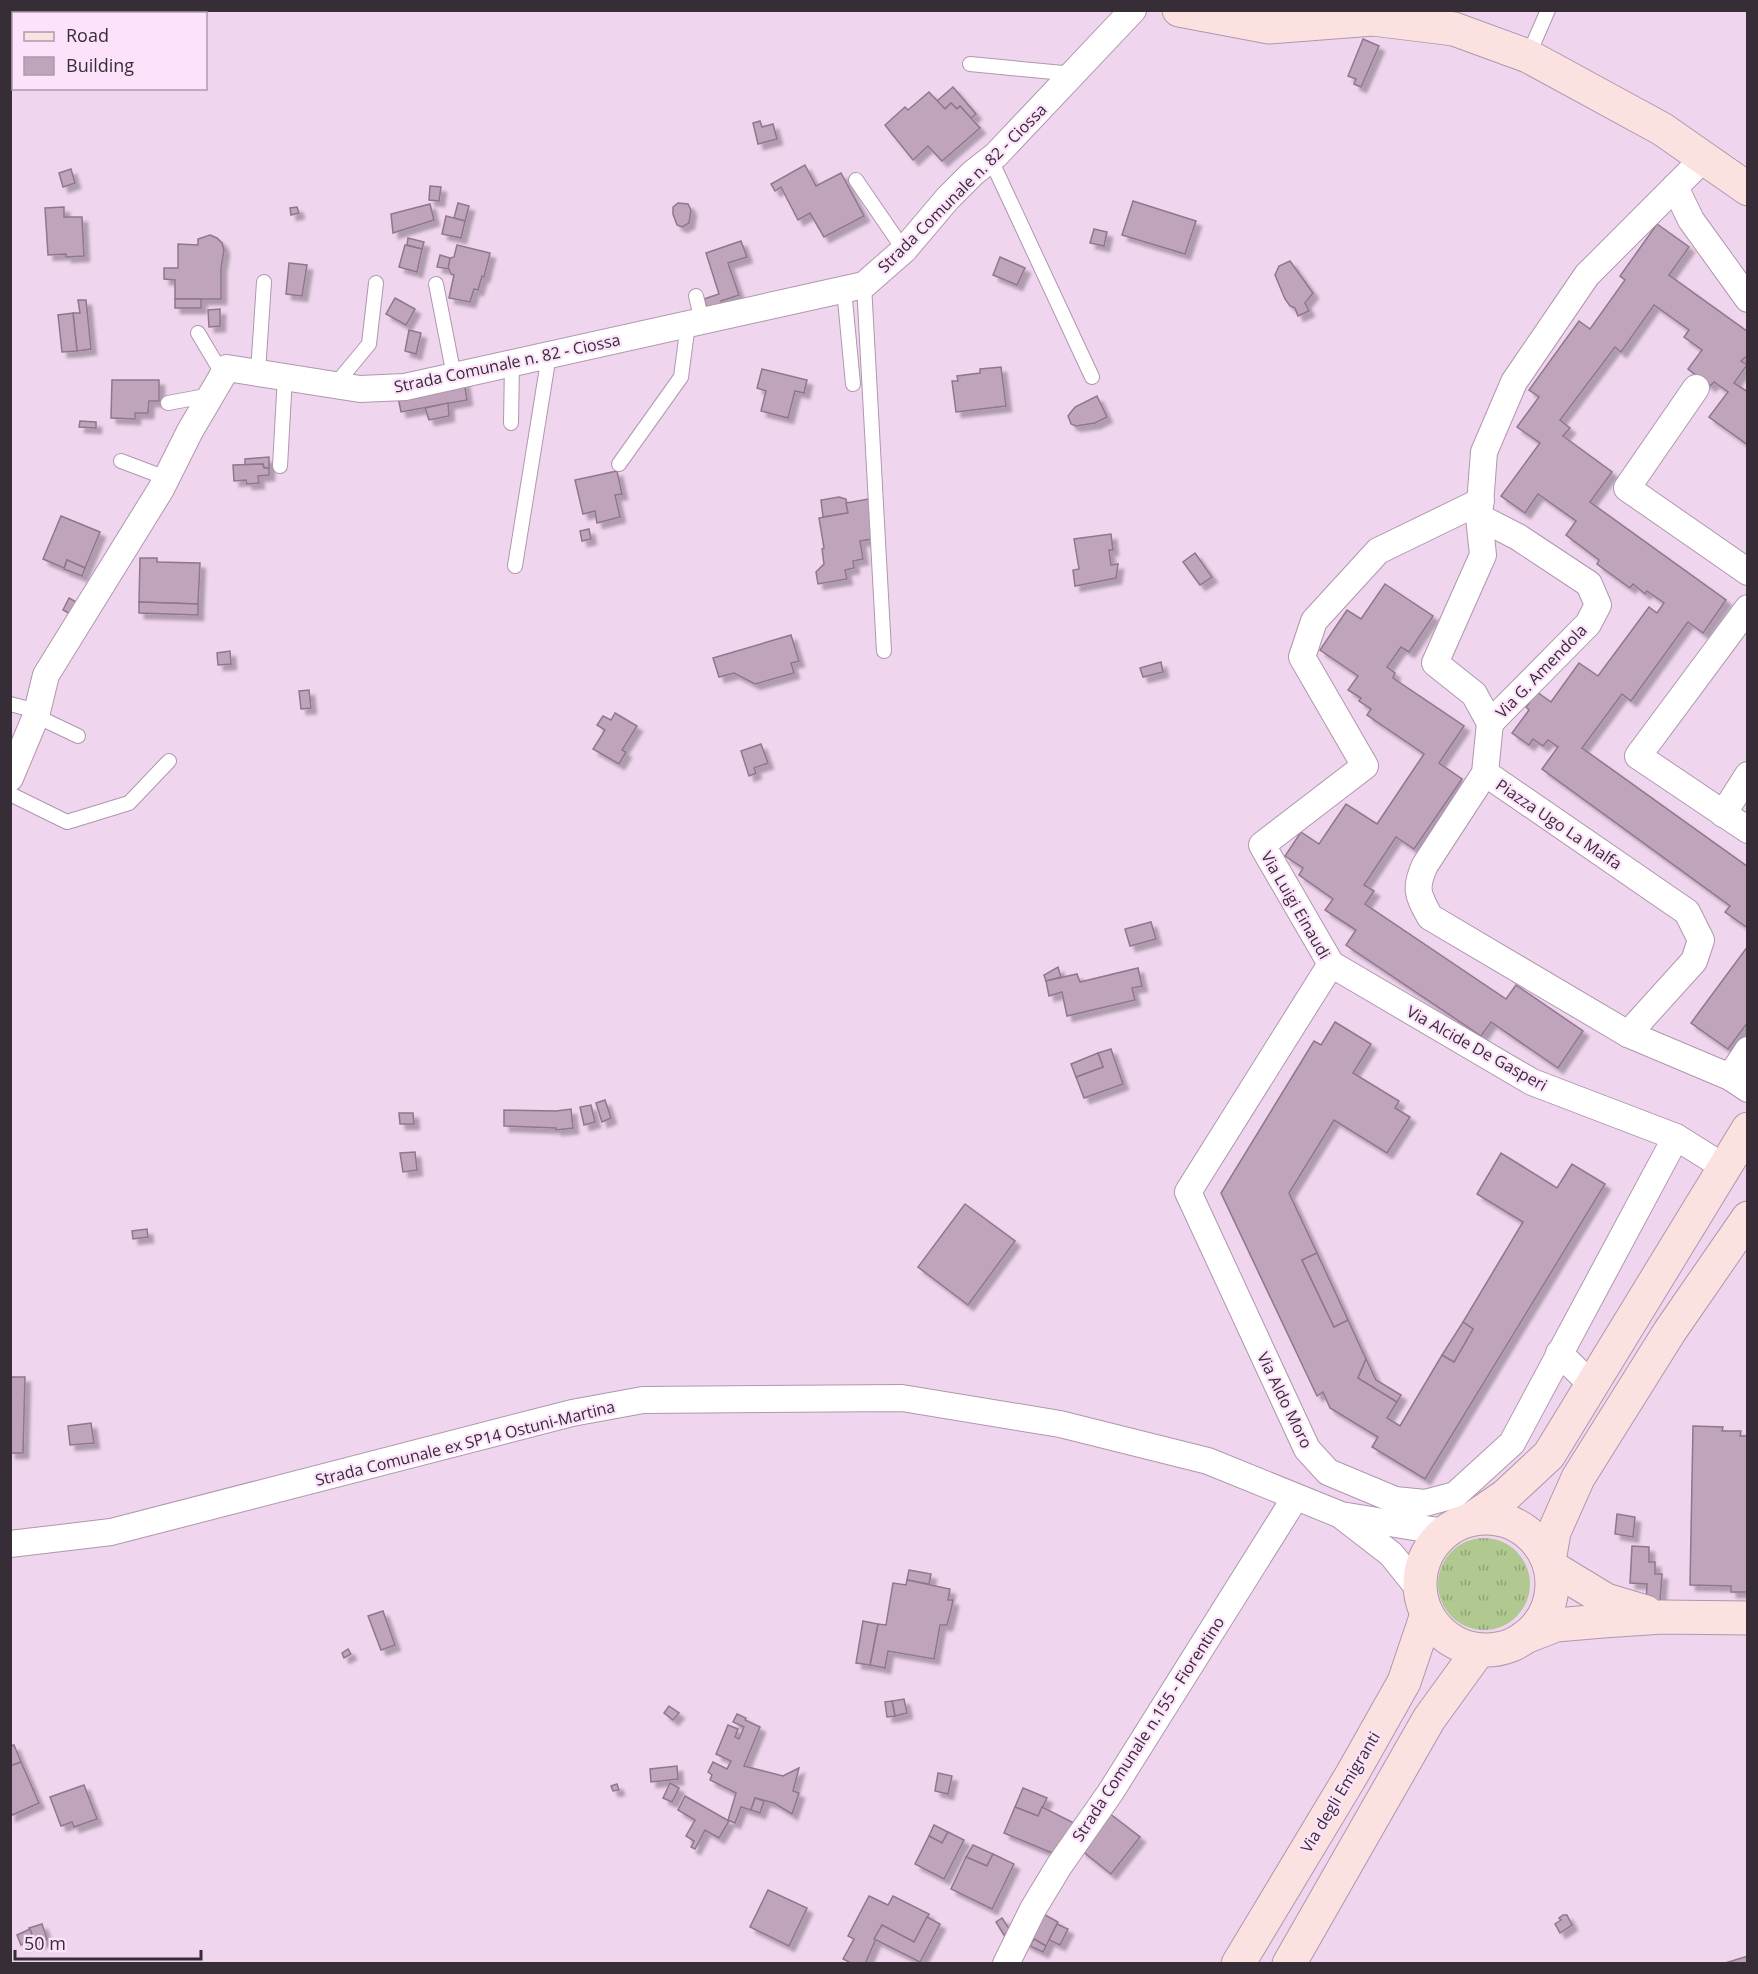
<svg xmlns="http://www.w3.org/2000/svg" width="1758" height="1974" font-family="'Open Sans',sans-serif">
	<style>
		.grass { fill: url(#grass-tufts) }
		.building { fill: #bfa4bb; stroke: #90778d; stroke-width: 1.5; filter: url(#shadow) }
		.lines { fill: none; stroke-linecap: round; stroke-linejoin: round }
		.lane-casing { stroke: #af97ad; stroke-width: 16 }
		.street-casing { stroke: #af97ad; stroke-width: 28 }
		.secondary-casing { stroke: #af97ad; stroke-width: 35 }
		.lane { stroke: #fff; stroke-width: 14 }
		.street { stroke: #fff; stroke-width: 26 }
		.secondary { stroke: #fbe2e0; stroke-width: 33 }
		.labels { text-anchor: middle; stroke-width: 4.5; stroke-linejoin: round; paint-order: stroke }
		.street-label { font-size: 16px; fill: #372d36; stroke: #fce2fa }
	</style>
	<defs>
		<pattern id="grass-tufts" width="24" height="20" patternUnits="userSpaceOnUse" patternTransform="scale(1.5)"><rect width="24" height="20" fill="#b1c991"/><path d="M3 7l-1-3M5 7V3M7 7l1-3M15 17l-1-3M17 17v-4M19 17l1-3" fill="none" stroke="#91a477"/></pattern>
		<filter id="shadow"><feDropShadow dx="5.5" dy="5.5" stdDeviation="1.5" flood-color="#0004"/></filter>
	</defs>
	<rect width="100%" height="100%" fill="#efd5ed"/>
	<circle class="grass" cx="1484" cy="1584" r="46"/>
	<g class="building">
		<path d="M1363 39 1379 46 1361 87 1354 84 1356 79 1348 76Z"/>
		<path d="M953 87 976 114 971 118 960 106 957 109 951 103 945 109 937 101Z"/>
		<path d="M929 92 945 109 951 103 957 109 960 106 980 128 942 161 928 146 913 160 885 125 905 107 908 110Z"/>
		<path d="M760 121 762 127 773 124 777 139 758 144 753 123Z"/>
		<path d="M805 165 816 186 841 173 864 216 824 237 810 213 798 220 781 187 775 191 771 184Z"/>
		<path d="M71 169 75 183 63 187 59 173Z"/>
		<path d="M430 186 441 187 439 201 429 200Z"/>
		<path d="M1133 201 1196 221 1185 254 1122 235Z"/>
		<path d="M458 203 469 206 465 221 454 218Z"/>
		<path d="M678 203 688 204 691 210 689 223 682 227 677 225 673 214V207Z"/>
		<path d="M430 204 434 220 393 233 391 214Z"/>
		<path d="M64 207V217H82L84 256 66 257V254L48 255 45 208Z"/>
		<path d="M297 207 299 213 291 215 290 208Z"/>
		<path d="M446 216 465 221 461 238 442 234Z"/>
		<path d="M1657 224 1689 247 1669 275 1748 332V355L1741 361 1747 365 1734 383 1748 392V445L1709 417 1728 392 1714 382 1710 386 1688 369 1702 350 1684 337 1689 330 1654 305 1621 352 1615 347 1560 420 1570 428 1563 436 1612 472 1590 502 1726 600 1703 633 1688 622 1631 701 1622 694 1582 748 1748 867V928L1725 912 1730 906 1542 769 1558 747 1548 740 1543 746 1533 739 1529 745 1512 733 1529 710 1526 707 1537 692 1551 702 1579 663 1598 676 1649 607 1657 613 1664 603 1647 591 1645 594 1633 584 1630 588 1597 564 1599 560 1566 535 1576 521 1538 494 1525 513 1501 496 1540 443 1517 427 1539 397 1529 390 1579 321 1590 329 1625 280 1620 276Z"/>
		<path d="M1094 229 1107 232 1104 246 1090 243Z"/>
		<path d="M210 235 217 238 222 243 224 250 221 268V299H175V280L164 279V268H178V244L198 245V239Z"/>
		<path d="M408 238 424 242 422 249 407 245Z"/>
		<path d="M741 241 747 257 728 263 739 295 721 301 724 308 708 311 704 299 719 294 706 253Z"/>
		<path d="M405 245 422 249 417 272 399 267Z"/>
		<path d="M457 245 490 253 484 277 482 276 478 290 474 289 470 302 449 298 454 275 451 274 448 267 450 258 454 257Z"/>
		<path d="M440 255 450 258 448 269 437 267Z"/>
		<path d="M1000 257 1025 268 1017 285 993 275Z"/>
		<path d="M1290 261 1313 293 1305 303 1309 311 1298 316 1295 308 1290 306 1285 299 1275 275 1279 266Z"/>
		<path d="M289 263 307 265 302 296 286 294Z"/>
		<path d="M395 298 415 309 406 325 386 314Z"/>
		<rect x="175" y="299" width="26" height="9"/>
		<path d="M78 300H86L91 349 77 351 73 313H80Z"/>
		<path d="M220 309V326L209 327 208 310Z"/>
		<path d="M73 313 77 351 62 352 58 315Z"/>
		<path d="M409 330 421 333 416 354 405 351Z"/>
		<path d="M1001 367 1006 406 956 412 952 381H958L957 376 980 373V369Z"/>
		<path d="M762 369 807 380 804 393 795 391 788 418 761 411 766 391 757 388Z"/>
		<path d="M112 380H159V401H149L148 413H135V419L111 418Z"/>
		<path d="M464 381 467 400 401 412 397 392Z"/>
		<path d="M1097 396 1107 417 1095 423 1076 426 1071 424 1068 416 1075 407Z"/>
		<path d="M448 403 449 416 429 420 425 408Z"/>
		<path d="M80 421 96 422V428L79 427Z"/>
		<path d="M269 457V468H264L263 464 245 465V459Z"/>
		<path d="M263 464 264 468H269V475L258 476 259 483 247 484 246 480 234 481 233 465Z"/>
		<path d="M617 471 622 494 615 495 620 517 597 523 595 511 583 514 575 480Z"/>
		<path d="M839 497 846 499 848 513 823 517 821 500Z"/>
		<path d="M868 499 872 516 873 539 860 541 863 559 853 561 854 568 845 570 847 579 818 584 816 572 824 564 822 549 824 548 819 518 848 513 846 503Z"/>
		<path d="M61 516 100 532 85 568 67 560 64 568 43 559Z"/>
		<path d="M589 529 591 539 582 541 580 531Z"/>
		<path d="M1111 534 1113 550H1109L1111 565 1118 564 1116 578 1075 586 1073 570 1079 569 1074 539Z"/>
		<path d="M1195 553 1212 577 1200 585 1183 562Z"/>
		<path d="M140 558H157V562L200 563 198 604 139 602Z"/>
		<path d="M67 560 85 568 82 576 64 569Z"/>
		<path d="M1385 584 1433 616 1409 652 1401 647 1387 667 1395 673 1393 678 1464 726 1439 763 1462 779 1414 849 1396 837 1364 885 1374 891 1365 904 1506 999 1516 985 1583 1031 1558 1068 1491 1022 1481 1036 1346 945 1356 930 1325 910 1333 899 1299 875 1303 868 1285 856 1301 832 1319 844 1346 804 1377 824 1424 754 1367 715 1371 709 1359 701 1361 698 1348 690 1358 676 1320 650 1347 610 1361 619Z"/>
		<path d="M69 598 78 603 72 615 63 610Z"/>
		<path d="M139 602 198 604V615L139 613Z"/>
		<path d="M791 635 799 661 791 663 794 673 755 684 734 673 719 677 713 658Z"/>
		<path d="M230 651 231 664 218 665 217 653Z"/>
		<path d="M1161 662 1163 672 1143 677 1140 668Z"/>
		<path d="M309 690 311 708 301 709 299 691Z"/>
		<path d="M615 713 637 726 622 750 626 752 619 764 593 749 605 730 597 725 603 716 611 720Z"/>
		<path d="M761 744 768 763 754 768 756 773 749 776 741 751Z"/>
		<path d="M1151 922 1156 939 1130 946 1125 929Z"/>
		<path d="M1748 946V1022L1728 1049 1691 1023Z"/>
		<path d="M1058 967 1061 977 1046 981 1044 975Z"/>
		<path d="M1138 968 1142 986 1132 988 1135 1000 1067 1016 1062 992 1049 996 1046 981 1077 974 1080 982Z"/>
		<path d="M1335 1022 1371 1044 1353 1073 1399 1101 1395 1108 1410 1117 1387 1153 1334 1120 1289 1193 1317 1253 1302 1260 1334 1327 1348 1320 1366 1359 1358 1378 1397 1402 1387 1418 1400 1426 1442 1355 1454 1362 1473 1329 1463 1322 1523 1222 1477 1194 1501 1153 1557 1188 1572 1164 1605 1184 1425 1479 1372 1447 1378 1437 1330 1408 1323 1392 1317 1396 1221 1193 1314 1041 1321 1045Z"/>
		<path d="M1111 1049 1123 1084 1084 1098 1076 1077 1103 1067 1098 1053Z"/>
		<path d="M1098 1053 1103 1067 1076 1077 1071 1064Z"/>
		<path d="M605 1100 611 1118 602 1122 596 1103Z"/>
		<path d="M591 1105 595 1122 584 1125 580 1107Z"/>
		<path d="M571 1109 573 1128 556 1130V1128L504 1126V1110L556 1111Z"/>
		<path d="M399 1113H413L414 1124H400Z"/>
		<path d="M415 1152 417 1170 403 1172 400 1153Z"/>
		<path d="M965 1204 1015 1241 968 1305 918 1267Z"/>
		<path d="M147 1229 148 1237 133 1239 132 1231Z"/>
		<path d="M1317 1253 1348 1320 1334 1327 1302 1260Z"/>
		<path d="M1463 1322 1473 1329 1454 1362 1442 1355Z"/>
		<path d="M1366 1359 1376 1380 1401 1395 1397 1402 1358 1378Z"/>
		<path d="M10 1377H25L23 1453H10Z"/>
		<path d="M91 1423 94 1443 70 1445 68 1426Z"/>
		<path d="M1693 1426 1723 1427 1722 1431H1741L1740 1436H1748V1592H1731V1586L1690 1585Z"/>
		<path d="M1617 1514 1635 1517 1633 1537 1615 1534Z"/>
		<path d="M1632 1546 1649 1547V1562H1655V1574H1662L1660 1602H1646L1647 1584 1630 1583Z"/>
		<path d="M909 1570 931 1574 929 1584 907 1580Z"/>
		<path d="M907 1580 950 1589 948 1600H953L951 1610 947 1625H940L934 1659 888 1651 885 1668 870 1665 878 1624 886 1625 893 1583 906 1585Z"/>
		<path d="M383 1611 395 1645 381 1650 368 1616Z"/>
		<path d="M863 1621 878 1624 870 1665 856 1663Z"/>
		<path d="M348 1649 351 1654 344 1658 342 1653Z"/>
		<path d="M904 1699 907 1713 895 1716 892 1701Z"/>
		<path d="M892 1701 895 1716 887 1717 885 1702Z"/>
		<path d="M669 1706 679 1713 673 1720 664 1713Z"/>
		<path d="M737 1714 746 1718 745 1720 760 1727 744 1766 783 1776 799 1768 793 1791 799 1793 792 1814 774 1803 755 1798 751 1810 741 1807 735 1823 728 1820 736 1793 710 1780 712 1775 708 1772 713 1762 727 1769 731 1761 716 1754 728 1725 738 1729 735 1737 739 1739 744 1727 733 1722Z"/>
		<path d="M14 1745 21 1762 10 1766V1746Z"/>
		<path d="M21 1762 39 1803 10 1816V1766Z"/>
		<path d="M677 1766 678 1779 651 1782 650 1769Z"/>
		<path d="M938 1773 952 1776 948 1794 935 1791Z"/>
		<path d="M670 1783 679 1788 672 1802 663 1798Z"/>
		<path d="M617 1784 619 1790 613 1791 611 1786Z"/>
		<path d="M84 1785 97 1819 74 1827 72 1822 61 1826 50 1797Z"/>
		<path d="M1023 1788 1047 1798 1038 1816 1015 1807Z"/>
		<path d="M685 1796 729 1821 719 1838 705 1830 695 1849 691 1847 694 1841 686 1836 695 1820 678 1810Z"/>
		<path d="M755 1798 764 1801 760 1813 751 1810Z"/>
		<path d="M1015 1807 1038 1816 1042 1807 1076 1824 1057 1855 1004 1833Z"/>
		<path d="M1109 1813 1140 1837 1111 1874 1081 1850Z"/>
		<path d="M934 1825 948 1832 942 1843 929 1836Z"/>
		<path d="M948 1832 964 1840 944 1879 915 1864 929 1836 942 1843Z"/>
		<path d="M973 1845 993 1854 987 1866 966 1857Z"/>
		<path d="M993 1854 1014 1864 992 1909 951 1889 966 1857 987 1866Z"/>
		<path d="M768 1890 807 1908 789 1946 750 1927Z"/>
		<path d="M869 1896 888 1905 893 1896 929 1914 914 1942 882 1925 865 1964H853L843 1959 854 1939 848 1936Z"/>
		<path d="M1038 1911 1058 1922 1046 1946 1034 1939 1030 1946 1022 1941Z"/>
		<path d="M1563 1915H1567L1572 1925 1560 1933 1555 1924 1561 1920 1559 1918Z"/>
		<path d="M927 1917 940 1924 920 1962 874 1939 882 1925 914 1942Z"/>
		<path d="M1002 1918 1010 1930 1004 1935 996 1922Z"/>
		<path d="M42 1924 47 1939 36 1944 29 1928Z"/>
		<path d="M1057 1924 1068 1929 1060 1945 1049 1940Z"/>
		<path d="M30 1929 34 1940 21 1945 17 1935Z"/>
		<path d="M1034 1939 1046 1946 1043 1952 1030 1946Z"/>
		<path d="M1748 1956V1964H1722Z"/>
	</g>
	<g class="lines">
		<defs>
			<g id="lane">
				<path d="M1528 56 1548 10"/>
				<path d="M970 64 1074 74"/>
				<path d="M991 160 1092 377"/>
				<path d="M856 180 904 250"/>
				<path d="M436 284 454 376"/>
				<path d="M864 285 884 651"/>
				<path d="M844 289 853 384"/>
				<path d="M696 296 702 321"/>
				<path d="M198 333 223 375"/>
				<path d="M258 372 264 282"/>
				<path d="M335 385 369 344 376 283"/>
				<path d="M168 403 211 395"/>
				<path d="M511 423 512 363"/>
				<path d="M121 461 166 478"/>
				<path d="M619 464 681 377 688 324"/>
				<path d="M280 466 285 376"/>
				<path d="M515 566 549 355"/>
				<path d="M10 704 37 711"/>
				<path d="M36 716 78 736"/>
				<path d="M10 794 67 822 129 803 169 761"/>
			</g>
			<g id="street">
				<path d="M1675 187 1691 220 1748 299"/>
				<path d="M1696 388 1627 488 1748 572"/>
				<path d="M1481 501 1378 551 1314 621 1302 657 1365 766 1262 845 1331 964 1532 1082 1676 1137 1724 1167"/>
				<path d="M1479 517 1518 537 1589 584 1598 605 1588 624 1490 723"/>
				<path d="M1748 608 1638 756 1748 830"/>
				<path d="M1490 723 1474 694 1435 663 1483 555 1479 517 1484 452 1514 382 1587 275 1703 159"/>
				<path d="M1490 723 1485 773 1425 865C1414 889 1418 895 1430 917L1628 1034 1730 1077 1748 1089"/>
				<path d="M1485 773 1687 912 1701 940 1694 961 1628 1034"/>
				<path d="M10 778 36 716 46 675 161 489 190 431 227 368 360 389 405 387 864 285 904 250 948 198 973 173 996 155 1133 10"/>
				<path d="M1723 814 1748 775"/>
				<path d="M1331 964 1188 1192 1307 1449 1328 1472 1395 1500 1425 1503 1455 1495 1512 1443 1676 1137"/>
				<path d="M1730 1077 1748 1050"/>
				<path d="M1559 1353 1592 1385"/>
				<path d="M1343 1517 1391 1554 1420 1590"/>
				<path d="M10 1544 111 1532 572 1413 643 1400 902 1398 1060 1424 1208 1461 1341 1515 1444 1532"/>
				<path d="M1006 1964 1033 1909 1059 1866 1110 1793 1295 1498"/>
			</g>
			<g id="secondary">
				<path d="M1179 10 1269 27 1373 19 1454 29 1528 56 1662 129 1748 189"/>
				<path d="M1473 1518 1505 1496 1549 1455 1748 1129"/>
				<circle cx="1486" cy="1584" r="66"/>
				<path d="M1549 1561 1554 1532 1578 1478 1670 1331 1748 1218"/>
				<path d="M1550 1566 1606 1600 1646 1612"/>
				<path d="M1525 1637 1556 1625 1603 1621 1662 1617 1748 1618"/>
				<path d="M1238 1964 1351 1776 1404 1682 1427 1614"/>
				<path d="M1289 1964 1429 1719 1479 1650"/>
			</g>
		</defs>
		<use href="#lane" class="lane-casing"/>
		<use href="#street" class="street-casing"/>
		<use href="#secondary" class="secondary-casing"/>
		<use href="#lane" class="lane"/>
		<use href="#street" class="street"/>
		<use href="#secondary" class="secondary"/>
	</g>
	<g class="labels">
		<g class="street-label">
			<text transform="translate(962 188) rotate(-45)" y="6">Strada Comunale n. 82 - Ciossa</text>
			<text transform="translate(507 363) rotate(-12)" y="6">Strada Comunale n. 82 - Ciossa</text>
			<text transform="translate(1541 671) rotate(-46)" y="6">Via G. Amendola</text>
			<text transform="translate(1559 824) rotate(34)" y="6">Piazza Ugo La Malfa</text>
			<text transform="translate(1296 905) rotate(60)" y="6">Via Luigi Einaudi</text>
			<text transform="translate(1477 1048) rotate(29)" y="6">Via Alcide De Gasperi</text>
			<text transform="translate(1285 1400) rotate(64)" y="6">Via Aldo Moro</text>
			<text transform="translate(465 1443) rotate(-14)" y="6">Strada Comunale ex SP14 Ostuni-Martina</text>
			<text transform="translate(1148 1729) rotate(-57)" y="6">Strada Comunale n.155 - Fiorentino</text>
			<text transform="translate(1340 1792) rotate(-59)" y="6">Via degli Emigranti</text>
		</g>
	</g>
	<rect width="1758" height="1974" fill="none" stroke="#372d36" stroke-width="24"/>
	<rect x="12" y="12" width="195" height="78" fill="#fce2fa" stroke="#ad9aac" stroke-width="1.5"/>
	<rect x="24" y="32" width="30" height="9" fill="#fbe2e0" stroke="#ad9aac" stroke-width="1.5"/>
	<text x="66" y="42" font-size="18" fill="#372d36">Road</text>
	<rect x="24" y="57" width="30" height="18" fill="#bfa4bb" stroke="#ad9aac" stroke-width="1.5"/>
	<text x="66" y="72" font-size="18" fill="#372d36">Building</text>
	<path d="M15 1950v9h186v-9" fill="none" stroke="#372d36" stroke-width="3"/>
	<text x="24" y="1950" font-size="18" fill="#372d36" stroke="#fce2fa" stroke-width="4.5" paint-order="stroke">50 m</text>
</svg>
